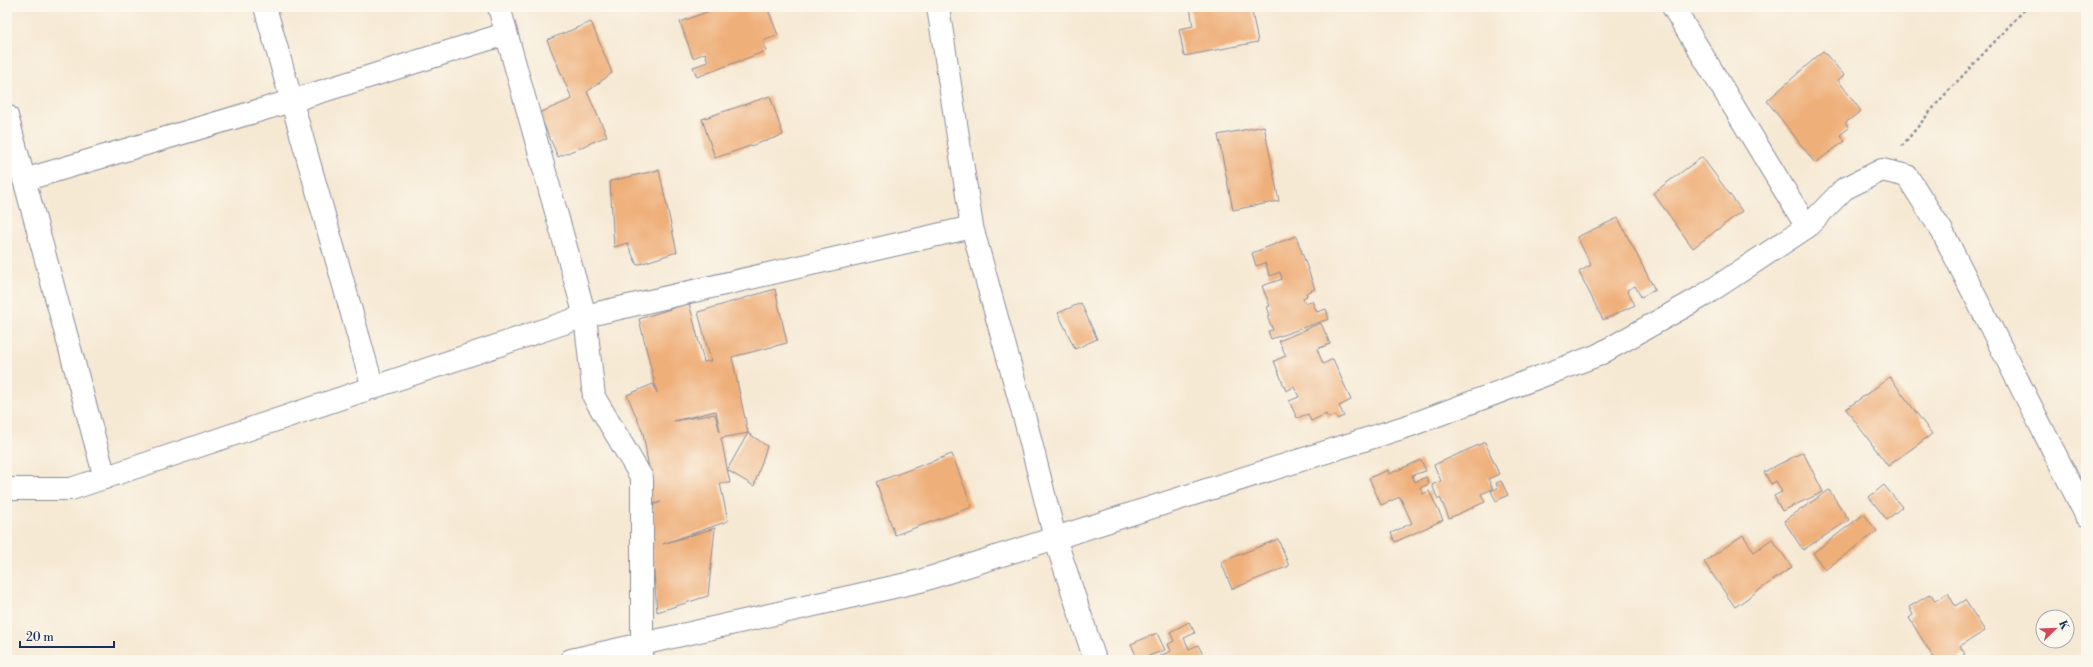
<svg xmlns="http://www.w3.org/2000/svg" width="2093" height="667" font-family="'Libre Bodoni',serif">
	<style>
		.building { fill: #efaf79; fill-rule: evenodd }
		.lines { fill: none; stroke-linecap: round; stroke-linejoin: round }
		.minor-casing { stroke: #888c99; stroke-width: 24 }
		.path { stroke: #888c99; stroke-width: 2.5; stroke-dasharray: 3 3; stroke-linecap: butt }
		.minor { stroke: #fff; stroke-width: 22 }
	</style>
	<rect width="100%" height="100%" fill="#fbf7ec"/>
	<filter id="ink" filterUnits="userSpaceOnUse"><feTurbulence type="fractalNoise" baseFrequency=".025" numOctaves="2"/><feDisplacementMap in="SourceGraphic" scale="8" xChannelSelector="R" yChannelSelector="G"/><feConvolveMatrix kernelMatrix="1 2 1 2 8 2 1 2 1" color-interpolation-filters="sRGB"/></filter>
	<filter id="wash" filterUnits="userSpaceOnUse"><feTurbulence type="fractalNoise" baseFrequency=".012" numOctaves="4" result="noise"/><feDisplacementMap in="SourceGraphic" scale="16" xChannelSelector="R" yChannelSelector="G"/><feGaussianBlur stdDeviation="0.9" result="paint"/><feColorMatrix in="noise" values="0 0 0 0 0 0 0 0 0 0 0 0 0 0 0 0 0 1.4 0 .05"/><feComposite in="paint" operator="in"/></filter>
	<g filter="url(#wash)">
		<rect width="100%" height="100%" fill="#f6e9d4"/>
		<g id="blocks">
			<g class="building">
				<path d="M720 7H767L778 35 763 41 766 51 697 77 693 67 708 62 705 53 693 58 680 22Z"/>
				<path d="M1190 7H1251L1258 42 1184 56 1179 29 1193 26Z"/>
				<path d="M591 22 612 73 587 92 607 136 558 157 539 113 572 99 547 40Z"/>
				<path d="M1823 51 1844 75 1838 80 1861 111 1845 123 1849 128 1840 135 1845 141 1815 163 1767 101Z"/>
				<path d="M770 96 783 135 715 158 702 119Z"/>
				<path d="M1264 126 1279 201 1233 210 1218 135Z"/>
				<path d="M1702 157 1742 211 1693 248 1653 193Z"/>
				<path d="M659 170 677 252 637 265 627 243 614 247 610 181Z"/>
				<path d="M1618 218 1655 290 1641 297 1635 286 1627 290 1635 305 1603 320 1579 272 1591 265 1577 237Z"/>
				<path d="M1296 236 1315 289 1306 293 1307 296 1303 298 1305 303 1312 301 1317 312 1326 309 1329 319 1271 339 1268 331 1273 330 1267 316H1270L1267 307 1270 306 1262 286 1282 279 1280 272 1270 276 1265 263 1256 266 1252 253Z"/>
				<path d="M775 289 787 343 732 357 748 433 721 438 730 483H720L728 521 663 544 715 528 708 596 657 612 652 548 654 504 661 502 648 506 649 469 643 433 627 395 653 384 657 393 639 319 689 303 704 362 711 361 698 312ZM716 411 720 432 715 414 674 421Z"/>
				<path d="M1081 303 1097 339 1075 349 1058 313Z"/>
				<path d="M1321 323 1330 344 1317 349 1323 364 1333 359 1351 400 1339 406 1344 416 1337 419 1335 415 1328 418 1326 414 1311 421 1308 414 1297 418 1289 401 1299 397 1294 387 1286 391 1274 361 1286 356 1279 341Z"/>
				<path d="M1890 377 1932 434 1888 466 1846 409Z"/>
				<path d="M748 433 767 446 754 486 727 470Z"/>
				<path d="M1485 442 1499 474 1488 479 1493 489 1481 494 1485 502 1449 518 1440 498 1438 499 1432 485 1441 481 1434 465Z"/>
				<path d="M1803 452 1823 492 1782 511 1774 496 1782 492 1776 481 1771 484 1764 472Z"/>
				<path d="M952 454 972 507 895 535 876 482Z"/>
				<path d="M1421 460 1426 471 1412 475 1415 482 1426 477 1429 484 1420 488 1423 494 1429 491 1443 520 1395 542 1391 533 1412 523 1400 497 1381 505 1369 478 1388 470 1389 474Z"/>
				<path d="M1501 481 1508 495 1496 501 1491 491 1498 488 1496 483Z"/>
				<path d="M1884 485 1902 507 1887 520 1869 497Z"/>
				<path d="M1829 490 1849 520 1803 550 1784 521Z"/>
				<path d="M1864 514 1877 531 1825 570 1813 553Z"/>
				<path d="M1743 535 1754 552 1772 539 1792 567 1735 607 1704 562Z"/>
				<path d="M1278 539 1289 566 1232 589 1221 562Z"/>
				<path d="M1948 593 1955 606 1965 600 1985 631 1960 646 1965 654 1956 660H1935L1909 618 1913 615 1909 607 1931 594 1935 601Z"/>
				<path d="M1189 622 1195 633 1184 638 1189 649 1198 645 1206 660H1151L1171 651 1168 644 1174 641 1170 632Z"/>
				<path d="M1157 633 1165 650 1138 660 1131 644Z"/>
			</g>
		</g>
	</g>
	<g filter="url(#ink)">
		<use href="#blocks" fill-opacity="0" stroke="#888c99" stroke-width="1"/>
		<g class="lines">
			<defs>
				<g id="minor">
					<path d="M265 7 373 388"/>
					<path d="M499 7 585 316 594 397 642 478V660"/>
					<path d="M938 7 972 227 1027 427 1055 538 1095 660"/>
					<path d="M1673 7 1807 227"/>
					<path d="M7 116 105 478"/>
					<path d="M24 180 291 101 505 34"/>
					<path d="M7 489H71L585 316 972 227"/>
					<path d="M571 660 920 581 1411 425 1598 355 1703 296 1807 227 1844 189 1882 170 1907 176 1942 231 2086 515"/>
				</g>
			</defs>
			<use href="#minor" class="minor-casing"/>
			<path class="path" d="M1902 146 1939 101 2027 7"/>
			<use href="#minor" class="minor"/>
		</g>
	</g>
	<rect width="2093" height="667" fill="none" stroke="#fbf7ec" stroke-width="24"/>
	<g transform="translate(2055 629) rotate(67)"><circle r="19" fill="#fbf7ec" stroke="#a1a7b3"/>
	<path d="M0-3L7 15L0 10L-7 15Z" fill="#d1495b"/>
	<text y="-6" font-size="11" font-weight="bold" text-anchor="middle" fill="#1b2f5e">K</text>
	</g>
	<path d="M20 641v6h94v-6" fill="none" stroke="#1b2f5e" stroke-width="2"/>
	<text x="26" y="641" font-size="12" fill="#1b2f5e" stroke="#fbf7ec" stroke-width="3" paint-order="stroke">20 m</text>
</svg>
